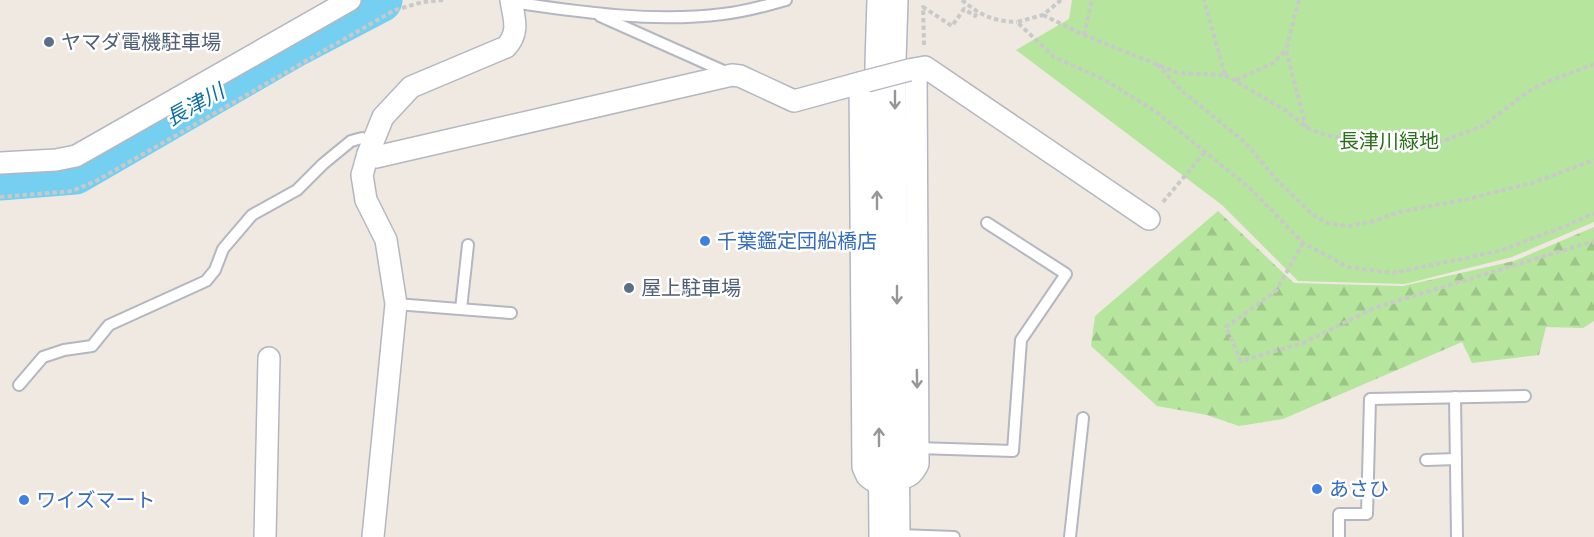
<svg xmlns="http://www.w3.org/2000/svg" width="1594" height="537" font-family="Inter,'Noto Sans JP',sans-serif">
	<style>
		.forest { fill: url(#forest-firs) }
		.park { fill: #b6e59e }
		.lines { fill: none; stroke-linecap: round; stroke-linejoin: round }
		.river { stroke: #75cff0; stroke-width: 45 }
		.service-casing { stroke: #b4b7c1; stroke-width: 14 }
		.minor-casing { stroke: #b4b7c1; stroke-width: 24 }
		.path { stroke: #c9c9c9; stroke-width: 4; stroke-dasharray: 4.5 3; stroke-linecap: butt }
		.service { stroke: #fff; stroke-width: 10 }
		.minor { stroke: #fff; stroke-width: 21 }
		.minor-bridge-casing { stroke: #b4b7c1; stroke-width: 24; stroke-linecap: butt }
		.minor-bridge { stroke: #fff; stroke-width: 21 }
		.oneway { stroke: #969696 }
		.service-dot { fill: #5c6f8a; stroke: #fff; stroke-width: 2 }
		.shop-dot { fill: #3f7fe0; stroke: #fff; stroke-width: 2 }
		.labels { text-anchor: middle; stroke-width: 5; stroke-linejoin: round; paint-order: stroke }
		.service-label { font-size: 20px; fill: #4e5e75; stroke: #fff; text-anchor: start }
		.park-label { font-size: 20px; fill: #2c6e1b; stroke: #fff }
		.shop-label { font-size: 20px; fill: #366cbe; stroke: #fff; text-anchor: start }
		.water-label { font-size: 21px; font-style: italic; fill: #0d6fa3; stroke: #fff }
	</style>
	<defs>
		<pattern id="forest-firs" width="22" height="20" patternUnits="userSpaceOnUse" patternTransform="scale(1.5)"><rect width="22" height="20" fill="#b6e59e"/><path d="M5 1l3.5 6h-7zM16 11l3.5 6h-7z" fill="#9dc588"/></pattern>
	</defs>
	<rect width="100%" height="100%" fill="#efe9e1"/>
	<path class="forest" d="M1218 211 1294 283 1403 286 1514 261 1594 227V321L1583 328 1546 327 1539 355 1472 363 1462 342 1283 419 1239 426 1207 415 1157 406 1091 346 1095 316Z"/>
	<path class="park" d="M1072 0H1594V222L1512 257 1405 284 1298 281 1222 205 1016 50 1069 19Z"/>
	<g class="lines">
		<path class="river" d="M0 178 75 172 294 45 380 0"/>
		<defs>
			<g id="service">
				<path d="M511 2C580 12 652 23 723 14 744 12 765 6 786 0"/>
				<path d="M600 16 728 73"/>
				<path d="M396 304 511 313"/>
				<path d="M461 309 468 245"/>
				<path d="M19 385 43 357 64 350 92 346 109 325 206 281 215 270 223 249 252 215 297 190 323 164 351 141 362 138 371 144"/>
				<path d="M1455 397 1457 537"/>
				<path d="M917 448 1013 451 1021 340 1066 274 987 223"/>
				<path d="M1426 460 1456 459"/>
				<path d="M899 535 954 537"/>
				<path d="M1070 537 1083 418"/>
				<path d="M1339 537V514H1367L1370 399 1525 396"/>
			</g>
			<g id="minor">
				<path d="M878 0 876 64 880 537"/>
				<path d="M897 0 895 60 899 537"/>
				<path d="M909 70 925 67 1149 219"/>
				<path d="M860 83 863 467 867 476 872 480 879 479"/>
				<path d="M368 154 376 157 732 75 740 76 794 101 867 81"/>
				<path d="M0 163 56 160 76 156 350 0"/>
				<path d="M898 478C909 478 913 474 918 464L916 69"/>
				<path d="M265 537 269 358"/>
				<path d="M373 537 396 304 386 240 366 200 362 175 368 154 383 117 411 87 506 47C520 32 514 19 511 0"/>
			</g>
		</defs>
		<use href="#service" class="service-casing"/>
		<use href="#minor" class="minor-casing"/>
		<g class="path">
			<path d="M962 0C981 16 993 21 1017 22"/>
			<path d="M1061 0 1043 15 1017 22 1054 57 1105 80 1155 111 1252 190 1303 243 1348 267 1393 273 1499 251 1568 225 1594 213"/>
			<path d="M1299 0 1286 50 1306 127"/>
			<path d="M1043 15 1084 35 1178 73 1225 75 1204 0"/>
			<path d="M1084 35 1092 0"/>
			<path d="M924 45 923 7 952 26 964 9 975 16 977 12"/>
			<path d="M1157 64 1182 91 1246 143 1276 179 1312 214 1327 223 1349 226 1374 221 1400 212 1467 199 1532 183 1594 160"/>
			<path d="M1225 75 1285 110 1307 128 1326 135 1395 150 1427 147 1483 126 1526 93 1542 84 1594 64"/>
			<path d="M1236 80 1273 63 1285 51"/>
			<path d="M0 197 72 191 96 181 395 10 423 2 443 0"/>
			<path d="M1163 202 1205 152"/>
			<path d="M1303 243 1276 291 1226 327 1241 361 1303 343 1374 308 1594 241"/>
		</g>
		<use href="#service" class="service"/>
		<use href="#minor" class="minor"/>
		<defs>
			<path id="minor-bridge" d="M867 81 909 70"/>
		</defs>
		<use href="#minor-bridge" class="minor-bridge-casing"/>
		<use href="#minor-bridge" class="minor-bridge"/>
	</g>
	<defs><path id="oneway-shaft" d="M-6 0H5M1.5-3L5.5 0L1.5 3" fill="none" stroke-width="1.6" stroke-linecap="round" stroke-linejoin="round" transform="scale(1.5)"/></defs>
	<g class="oneway">
		<use href="#oneway-shaft" transform="translate(895 100) rotate(90)"/>
		<use href="#oneway-shaft" transform="translate(877 200) rotate(-90)"/>
		<use href="#oneway-shaft" transform="translate(897 295) rotate(90)"/>
		<use href="#oneway-shaft" transform="translate(917 379) rotate(89)"/>
		<use href="#oneway-shaft" transform="translate(879 437) rotate(-90)"/>
	</g>
	<g class="service-dot">
		<circle cx="49" cy="42" r="6"/>
		<circle cx="629" cy="288" r="6"/>
	</g>
	<g class="shop-dot">
		<circle cx="705" cy="241" r="6"/>
		<circle cx="1317" cy="489" r="6"/>
		<circle cx="24" cy="500" r="6"/>
	</g>
	<g class="labels">
		<g class="service-label">
			<text x="61" y="49">ヤマダ電機駐車場</text>
			<text x="641" y="295">屋上駐車場</text>
		</g>
		<g class="park-label">
			<text x="1389" y="148">長津川緑地</text>
		</g>
		<g class="shop-label">
			<text x="717" y="248">千葉鑑定団船橋店</text>
			<text x="1329" y="496">あさひ</text>
			<text x="36" y="507">ワイズマート</text>
		</g>
		<g class="water-label">
			<text transform="translate(195 105) rotate(-29)" y="7">長津川</text>
		</g>
	</g>
</svg>
